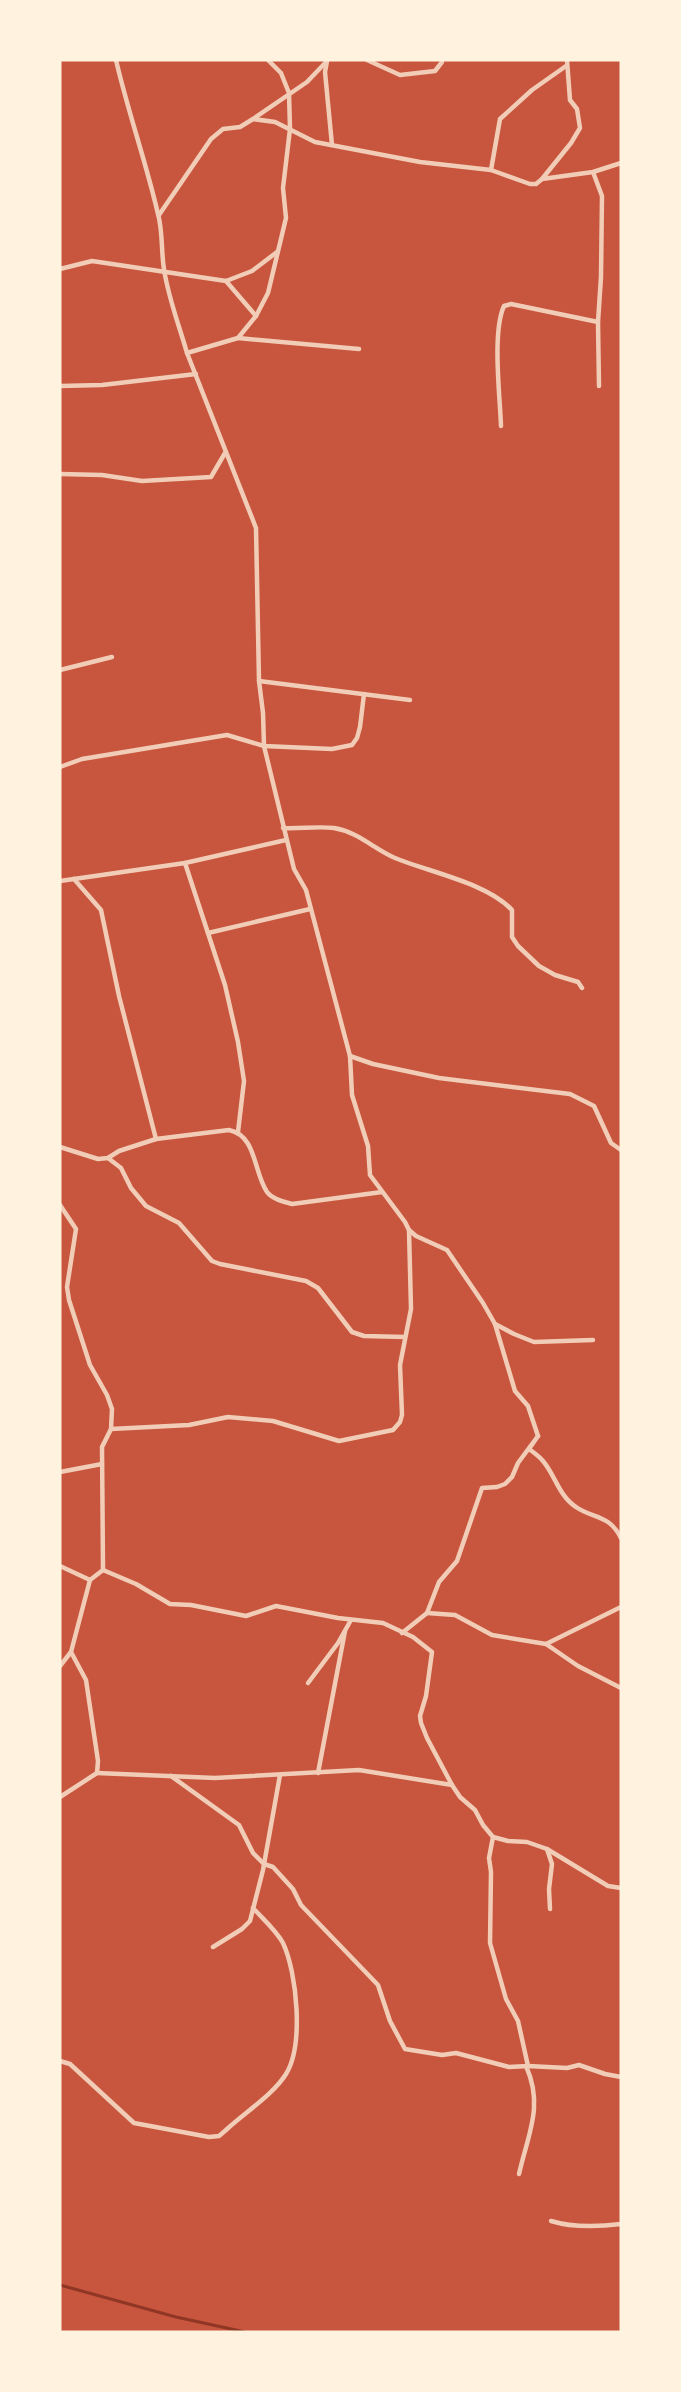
<svg xmlns="http://www.w3.org/2000/svg" width="681" height="2392" font-family="Roboto,sans-serif">
	<style>
		.lines { fill: none; stroke-linecap: round; stroke-linejoin: round }
		.stream { stroke: #8f3625; stroke-width: 3 }
		.minor { stroke: #f1ccb7; stroke-width: 4.5 }
	</style>
	<rect width="100%" height="100%" fill="#c8553d"/>
	<g class="lines">
		<path class="stream" d="M60 2285 176 2317 245 2332"/>
		<g class="minor">
			<path d="M116 60C128 112 146 162 158 214 163 232 161 251 164 269 168 297 179 325 187 353"/>
			<path d="M268 60 281 73 289 93 290 129 283 188 286 218 268 293 256 316 238 338 187 353 256 528 259 681 263 713 264 746 294 869 306 890 350 1056 352 1095 368 1146 370 1175 405 1222 409 1230 416 1236 447 1250 483 1303 495 1324 515 1391 528 1406 538 1436"/>
			<path d="M367 60 400 75 435 71 442 62"/>
			<path d="M327 61 325 72 332 145"/>
			<path d="M253 119 275 122 315 142 420 162 491 170 530 184H536L542 179 571 143 580 128 577 109 570 100 567 60"/>
			<path d="M491 170 500 119 532 90 566 66"/>
			<path d="M593 172 602 196 601 277 598 322 599 386"/>
			<path d="M542 179 593 172 621 163"/>
			<path d="M159 215 211 139 223 129 240 127 253 119 307 82 327 61"/>
			<path d="M60 269 92 261 226 281 256 316"/>
			<path d="M226 281 252 271 277 252"/>
			<path d="M238 338 359 349"/>
			<path d="M60 386 102 385 196 374"/>
			<path d="M501 426C500 396 492 332 504 306L511 304 598 322"/>
			<path d="M60 474 102 475 142 481 211 477 225 453"/>
			<path d="M60 670 112 657"/>
			<path d="M259 681 410 700"/>
			<path d="M60 767 82 759 227 735 264 746 332 749 352 745 357 738 360 727 364 694"/>
			<path d="M283 828C299 829 318 826 334 828 358 832 374 849 395 858 429 872 487 883 512 910V937L518 946 539 966 555 975 578 982 582 988"/>
			<path d="M185 863 225 985 238 1042 244 1081 238 1132"/>
			<path d="M74 879 101 910 119 996 156 1139"/>
			<path d="M60 881 185 863 286 840"/>
			<path d="M208 933 310 909"/>
			<path d="M350 1056 373 1064 439 1078 570 1094 594 1106 611 1143 621 1150"/>
			<path d="M60 1147 98 1159 108 1158 119 1151 156 1139 229 1130C257 1136 253 1171 267 1192 272 1199 284 1202 292 1204L382 1192"/>
			<path d="M108 1158 121 1168 131 1188 146 1206 179 1223 212 1261 220 1264 306 1281 318 1288 352 1332 364 1336 405 1337"/>
			<path d="M60 1205 76 1229 67 1287 69 1300 90 1365 107 1395 112 1409 111 1429 102 1447 103 1570"/>
			<path d="M495 1324 514 1334 534 1342 593 1340"/>
			<path d="M111 1429 189 1425 228 1417 273 1421 339 1441 393 1430 400 1422 402 1415 400 1365 411 1309 409 1230"/>
			<path d="M60 1472 102 1464"/>
			<path d="M60 1566 90 1580"/>
			<path d="M103 1570 136 1584 170 1604 191 1605 246 1616 276 1606 338 1618 383 1623 413 1637 432 1652 426 1696 420 1716 421 1723 427 1738 452 1785 460 1797 475 1810 483 1825 493 1837 489 1858 491 1872 490 1943 506 1999 518 2021 528 2066"/>
			<path d="M427 1613 455 1615 492 1635 546 1644 578 1666 621 1688"/>
			<path d="M402 1633 427 1613 439 1582 457 1561 482 1488 497 1487 505 1484 512 1477 518 1463 538 1436 529 1449C533 1452 539 1456 543 1461 555 1475 559 1496 576 1507 593 1519 609 1514 621 1538"/>
			<path d="M546 1644 621 1607"/>
			<path d="M60 1666 71 1652 90 1580 103 1570"/>
			<path d="M308 1683 338 1643 351 1620"/>
			<path d="M97 1773 215 1778 359 1770 452 1785"/>
			<path d="M318 1773 345 1631"/>
			<path d="M171 1776 239 1825 253 1853 264 1864 273 1867 293 1889 301 1905 378 1985 390 2021 405 2049 442 2055 456 2053 509 2067 528 2066 567 2068 579 2065 605 2074 621 2077"/>
			<path d="M60 1797 97 1773 98 1761 86 1680 71 1652"/>
			<path d="M493 1837 508 1841 527 1842 547 1849 608 1886 621 1888"/>
			<path d="M547 1849 552 1864 549 1889 550 1909"/>
			<path d="M213 1947 242 1929 250 1921 263 1870 280 1775"/>
			<path d="M60 2061 70 2064 134 2123 209 2137 219 2136 226 2130C244 2113 273 2095 286 2074 304 2045 297 1973 283 1943 276 1930 263 1919 253 1908"/>
			<path d="M519 2174C528 2134 544 2106 526 2066"/>
			<path d="M551 2221C574 2228 597 2227 621 2224"/>
		</g>
	</g>
	<rect width="681" height="2392" fill="none" stroke="#fff3e0" stroke-width="123"/>
</svg>
